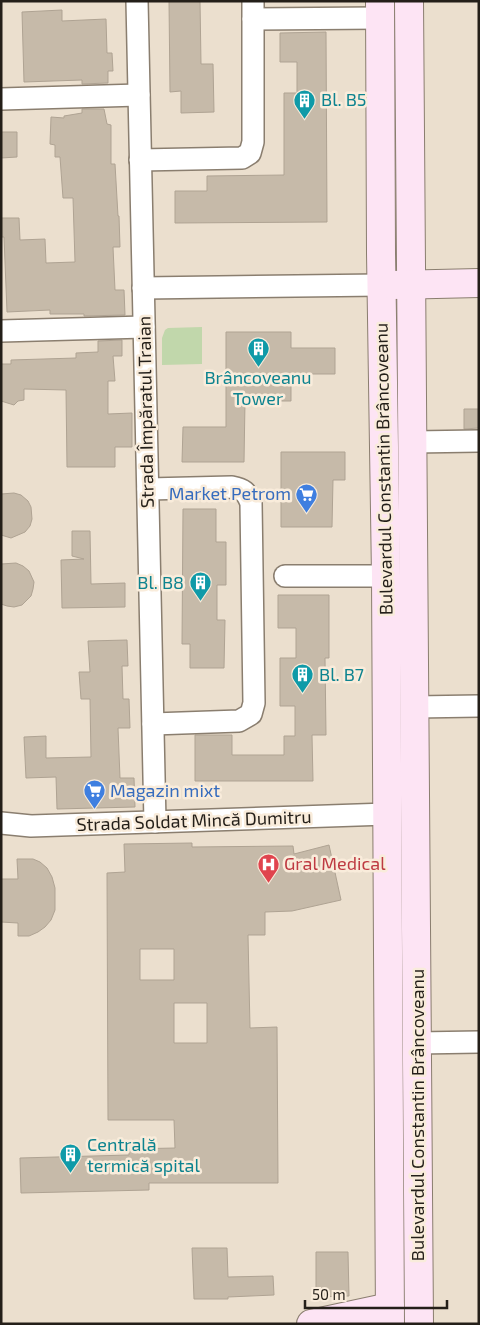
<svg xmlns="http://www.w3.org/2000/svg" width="480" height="1325" font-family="'Exo 2',sans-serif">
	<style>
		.green { fill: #c1d7ab }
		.building { fill: #c6baa9; stroke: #afa393; fill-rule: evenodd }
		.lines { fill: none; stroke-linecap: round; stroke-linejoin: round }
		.street-casing { stroke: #8a7e6f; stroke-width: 24 }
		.secondary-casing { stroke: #8a7e6f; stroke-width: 30 }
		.street { stroke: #fff; stroke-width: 21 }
		.secondary { stroke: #fde4f4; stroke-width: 28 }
		.labels { text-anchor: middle; stroke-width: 5; stroke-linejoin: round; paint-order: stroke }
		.culture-label { font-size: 18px; fill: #0d838f; stroke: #f9ecdb; text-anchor: start }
		.street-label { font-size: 18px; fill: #241f19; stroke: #f9ecdb }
		.shop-label { font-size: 18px; fill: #366cbe; stroke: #f9ecdb; text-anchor: end }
		.health-label { font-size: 18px; fill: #be3a42; stroke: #f9ecdb; text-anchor: start }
	</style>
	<rect width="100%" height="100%" fill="#ebdfce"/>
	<path class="green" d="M202 327V364L162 365V338L165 330 168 328Z"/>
	<g class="building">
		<path d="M169 1H200L201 64H213L214 112 181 113V91L170 92Z"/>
		<path d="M62 10V21L106 19 107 53H112L113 71H108V83L82 84V80L24 82 22 12Z"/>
		<path d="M326 32 327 222 175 223V191H207V176L284 175V93H297V62H280V33Z"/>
		<path d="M82 109H104L107 124 111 125V164H115L118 216H119L120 247H113L115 290H124L125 315 84 316V314H50V310L7 312 4 237H1V218H19L20 240 45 239 46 263 75 262 73 198H63L60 157H55V145L50 144 51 117 64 118V116L82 113Z"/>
		<path d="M1 132H17V157L1 158Z"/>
		<path d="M226 332H291V348H335V374H291V401H245L244 462H182L183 427H226Z"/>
		<path d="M122 340V356H113L115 381H108V414L132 413V447H115V467H67L66 390 24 389V400L18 401 14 405 1 401V364H11V360L76 358V353L98 352V341Z"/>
		<path d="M464 409H479V428L464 429Z"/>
		<path d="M281 452H345V480H333L332 527H281Z"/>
		<path d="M14 493 21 495 28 501 31 507 32 519 30 526 25 532 11 538 1 535V494Z"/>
		<path d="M183 509H216V542H226V585H217V620H225L224 668H190V644H182Z"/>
		<path d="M72 531H90L91 584 125 583V607L62 608 61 560 84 559 72 556Z"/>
		<path d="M16 563 23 566 29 571 34 582 33 589 31 596 22 605 14 607 7 606 1 604V564Z"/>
		<path d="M278 595H329V658H325L326 735H312L313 781H195V735H232V755H284V736H295V706H280V658H296V628H278Z"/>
		<path d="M127 640 128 666H122L123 699H129L130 728H118L120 778H134L135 807 57 809 56 777 26 778 24 737 46 736V758L91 757 90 699H81L79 672H90L88 641Z"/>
		<path d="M192 843V847L293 846 294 854 329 845 341 900 292 911 265 912V935H248L250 1028 277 1027 278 1183H149V1190L21 1193 20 1158 129 1155V1149L175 1148 174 1120H108L107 873 125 872 124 844ZM140 949H174V980H140ZM174 1003H207V1043H174Z"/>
		<path d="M17 859H33L40 862 47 868 52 877 55 888V910L51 920 45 927 38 932 29 936H18V923L1 922V879H18Z"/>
		<path d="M192 1248H227L228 1277 273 1276 274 1295 228 1297V1299H194Z"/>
		<path d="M316 1252H348L349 1296 316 1297Z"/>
	</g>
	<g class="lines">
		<defs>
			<g id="street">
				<path d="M137 1 155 822"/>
				<path d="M253 19 380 18"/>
				<path d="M1 99 139 95"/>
				<path d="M140 160 242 158 250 153 253 142V1"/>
				<path d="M143 288 381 285"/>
				<path d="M1 331 144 327"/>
				<path d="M413 442 479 441"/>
				<path d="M148 489 232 487C243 489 247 492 251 503L254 703 251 714 239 721 153 724"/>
				<path d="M285 576H386"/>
				<path d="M415 707 479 706"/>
				<path d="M1 823 31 826 387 814"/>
				<path d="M417 1043 479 1042"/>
			</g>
			<g id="secondary">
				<path d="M380 1 381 253 386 576 390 1324"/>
				<path d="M409 1 419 1324"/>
				<path d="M393 285 479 283"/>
				<path d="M311 1324 390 1307"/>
			</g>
		</defs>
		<use href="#street" class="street-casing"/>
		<use href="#secondary" class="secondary-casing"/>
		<use href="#street" class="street"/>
		<use href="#secondary" class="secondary"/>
	</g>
	<defs>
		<symbol id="building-pin" viewBox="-11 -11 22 30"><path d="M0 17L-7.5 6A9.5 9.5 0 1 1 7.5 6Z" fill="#0f9aa8" stroke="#f9ecdb"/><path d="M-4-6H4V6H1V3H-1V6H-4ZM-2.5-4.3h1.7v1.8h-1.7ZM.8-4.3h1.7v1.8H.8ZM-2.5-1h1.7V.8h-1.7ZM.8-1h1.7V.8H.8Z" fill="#fff"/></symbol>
		<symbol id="supermarket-pin" viewBox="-11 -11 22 30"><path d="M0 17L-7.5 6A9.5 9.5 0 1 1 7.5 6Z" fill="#3f7fe0" stroke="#f9ecdb"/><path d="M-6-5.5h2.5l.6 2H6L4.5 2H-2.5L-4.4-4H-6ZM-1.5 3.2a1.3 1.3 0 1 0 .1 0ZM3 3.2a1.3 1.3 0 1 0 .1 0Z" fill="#fff"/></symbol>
		<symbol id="hospital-pin" viewBox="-11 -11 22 30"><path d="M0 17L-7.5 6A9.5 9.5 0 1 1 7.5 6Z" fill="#e0444e" stroke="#f9ecdb"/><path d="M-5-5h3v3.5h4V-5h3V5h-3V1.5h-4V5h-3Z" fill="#fff"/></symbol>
	</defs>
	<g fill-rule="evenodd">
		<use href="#building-pin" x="292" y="88" width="25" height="34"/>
		<use href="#building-pin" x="246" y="336" width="25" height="34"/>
		<use href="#supermarket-pin" x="294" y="482" width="25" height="34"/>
		<use href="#building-pin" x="188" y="570" width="25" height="34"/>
		<use href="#building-pin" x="290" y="662" width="25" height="34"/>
		<use href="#supermarket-pin" x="82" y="778" width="25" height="34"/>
		<use href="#hospital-pin" x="256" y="852" width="25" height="34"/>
		<use href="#building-pin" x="58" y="1142" width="25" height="34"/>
	</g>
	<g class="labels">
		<g class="culture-label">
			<text x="321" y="106">Bl. B5</text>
			<text x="258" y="384" text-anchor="middle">Brâncoveanu<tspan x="258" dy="21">Tower</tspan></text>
			<text x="184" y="589" text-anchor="end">Bl. B8</text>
			<text x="319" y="681">Bl. B7</text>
			<text x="87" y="1151">Centrală<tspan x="87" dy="21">termică spital</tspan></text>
		</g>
		<g class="street-label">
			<text transform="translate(146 412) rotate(-91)" y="6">Strada Împăratul Traian</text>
			<text transform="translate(384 469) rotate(-91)" y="6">Bulevardul Constantin Brâncoveanu</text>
			<text transform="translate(194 821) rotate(-2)" y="6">Strada Soldat Mincă Dumitru</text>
			<text transform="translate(418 1115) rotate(-90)" y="6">Bulevardul Constantin Brâncoveanu</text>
		</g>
		<g class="shop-label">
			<text x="291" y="500">Market Petrom</text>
			<text x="110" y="797" text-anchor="start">Magazin mixt</text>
		</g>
		<g class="health-label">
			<text x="284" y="870">Gral Medical</text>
		</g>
	</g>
	<rect width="480" height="1325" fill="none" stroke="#241f19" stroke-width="5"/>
	<path d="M305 1300v8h142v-8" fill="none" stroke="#241f19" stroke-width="2.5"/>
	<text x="312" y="1300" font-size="15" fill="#241f19" stroke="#f9ecdb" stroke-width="4" paint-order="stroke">50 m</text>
</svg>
